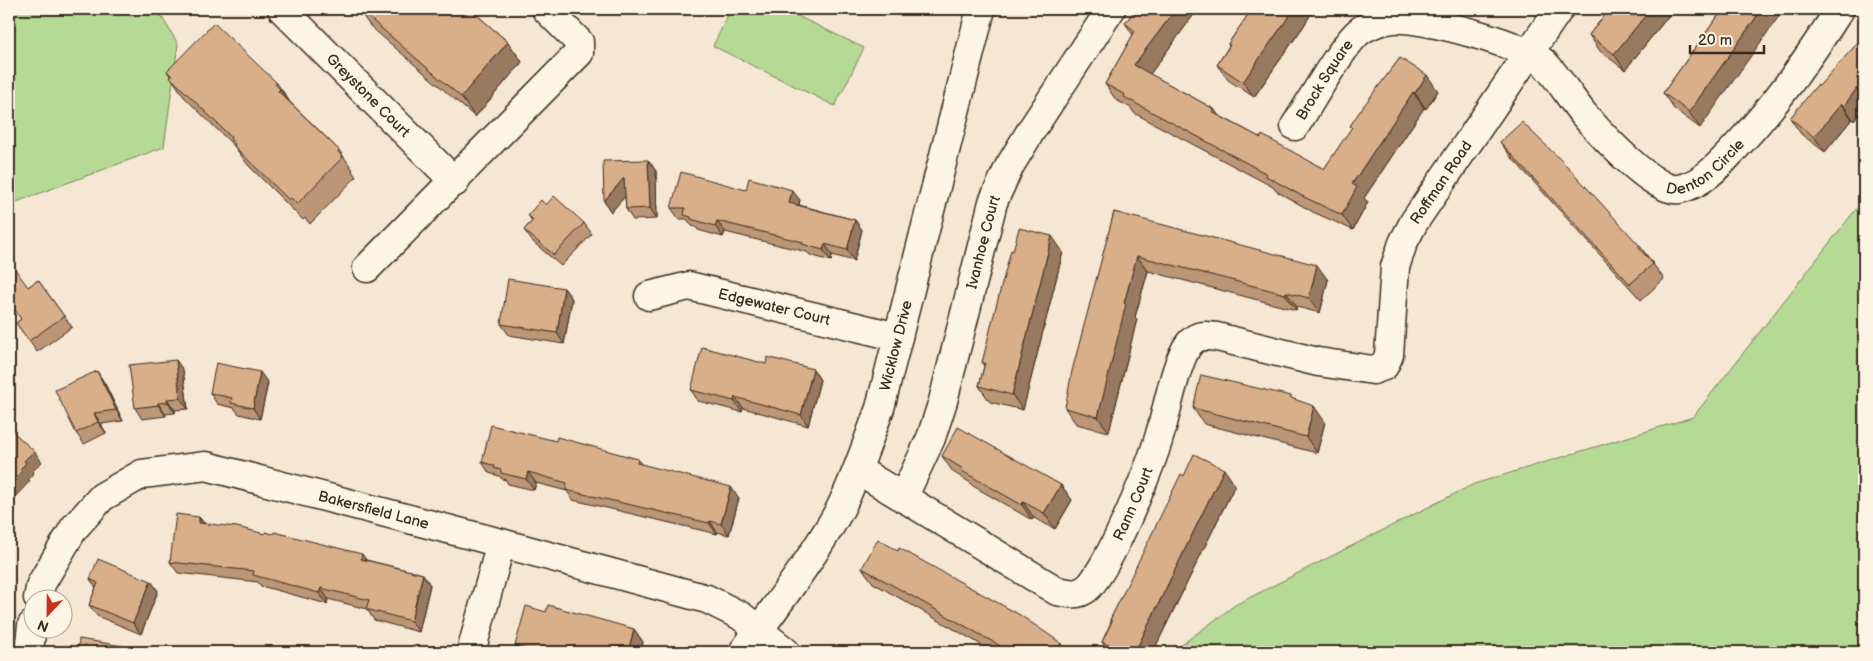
<svg xmlns="http://www.w3.org/2000/svg" width="1873" height="661" font-family="'Balsamiq Sans',sans-serif">
	<style>
		.green { fill: #b5da95; stroke: #78825a }
		.lines { fill: none; stroke-linecap: round; stroke-linejoin: round }
		.minor-casing { stroke: #3b2a1e; stroke-width: 31 }
		.minor { stroke: #fcf5e5; stroke-width: 28 }
		.wall { fill: #bb9677; stroke: #3b2a1e }
		.shaded-wall { fill: #987a61; stroke: #3b2a1e }
		.building { fill: #d9af8a; stroke: #3b2a1e }
		.labels { text-anchor: middle; stroke-width: 4; stroke-linejoin: round; paint-order: stroke }
		.street-label { font-size: 15px; fill: #3b2a1e; stroke: #fcf5e5 }
	</style>
	<rect width="100%" height="100%" fill="#f5e7d3"/>
	<filter id="ink" filterUnits="userSpaceOnUse"><feTurbulence type="fractalNoise" baseFrequency=".02" numOctaves="2"/><feDisplacementMap in="SourceGraphic" scale="10" xChannelSelector="R" yChannelSelector="G"/><feConvolveMatrix kernelMatrix="1 2 1 2 8 2 1 2 1" color-interpolation-filters="sRGB"/></filter>
	<g filter="url(#ink)">
		<g class="green">
			<path d="M9 9H157L178 44 164 147 19 201 9 208Z"/>
			<path d="M731 9H783L864 48 835 106 713 46Z"/>
			<path d="M1864 199V652H1172L1235 605 1474 484 1693 417Z"/>
		</g>
		<g class="lines">
			<defs>
				<g id="minor">
					<path id="s1" d="M282 9 455 182"/>
					<path id="s2" d="M1295 126C1309 105 1343 43 1361 30 1371 24 1382 20 1393 19 1421 16 1523 44 1544 63 1560 79 1571 100 1586 117 1601 134 1656 194 1679 189 1703 184 1720 164 1736 147 1778 102 1807 60 1840 9"/>
					<path d="M367 268 579 53V42L546 9"/>
					<path id="s3" d="M649 296 689 286 898 337"/>
					<path id="s4" d="M858 470 1057 591C1068 593 1077 596 1086 589 1107 574 1152 463 1160 434 1167 413 1176 355 1192 341 1199 334 1208 336 1217 337L1318 362 1373 370 1384 366 1389 355 1395 267 1403 243 1414 222 1559 9"/>
					<path id="s5" d="M903 498 931 438 943 401 993 202 1009 167 1032 129 1111 9"/>
					<path id="s6" d="M38 598 41 584 74 528 102 497 142 474 206 466 501 543 707 599 741 616 786 652"/>
					<path d="M29 652 32 625"/>
					<path d="M471 652 501 543"/>
					<path id="s7" d="M743 652C776 606 811 561 839 511 856 478 867 443 880 408L981 9"/>
				</g>
			</defs>
			<use href="#minor" class="minor-casing"/>
			<use href="#minor" class="minor"/>
		</g>
		<g class="wall">
			<path d="M358 9H470L508 42 522 62 475 117 370 26Z"/>
			<path d="M1136 9H1198L1150 74 1214 109 1218 115 1261 138 1324 169 1352 128 1350 126 1400 58 1438 91 1426 109 1424 108 1364 198 1368 202 1353 230 1313 212 1276 191 1273 187 1134 113 1131 108 1116 100 1105 84 1133 35 1125 23Z"/>
			<path d="M1252 9H1314L1303 27 1254 97 1228 80 1217 65 1229 46 1228 44Z"/>
			<path d="M1609 9H1674L1625 70 1600 51 1589 35Z"/>
			<path d="M1723 9 1700 128 1674 109 1663 93Z"/>
			<path d="M1864 39V108L1854 121 1852 119 1825 152 1801 134 1790 118Z"/>
			<path d="M167 71 277 83 290 102 339 150 353 170 352 171 356 177 310 224 305 218 303 220 248 165 234 146 184 97Z"/>
			<path d="M1500 142 1640 246 1664 279 1641 300 1511 157Z"/>
			<path d="M648 160 656 171 657 219 633 220 626 209 625 196 611 212 604 201Z"/>
			<path d="M746 190 800 200 799 205 855 220 862 230 854 261 832 255 831 261 810 255 807 252 725 232 723 237 698 230 696 227 692 226 687 219H679L671 208Z"/>
			<path d="M1114 212 1328 280 1320 313 1297 307 1296 310 1148 271 1135 317 1137 319 1109 432 1076 424 1065 408Z"/>
			<path d="M528 215 584 223 592 234 561 266 532 241 524 230 532 221Z"/>
			<path d="M1013 251 1063 252 1023 410 990 402 979 386 984 366 982 363Z"/>
			<path d="M38 280 72 327 37 352 16 323 21 319 28 287Z"/>
			<path d="M564 288 572 299 564 344 509 335 501 324Z"/>
			<path d="M766 364 813 369 820 380 808 426 743 408 742 412 698 401 691 390Z"/>
			<path d="M183 370 188 409 175 410V413L165 414 166 416 142 419 135 408Z"/>
			<path d="M104 382 123 421 101 424 106 433 84 444 76 433Z"/>
			<path d="M268 383 260 419 239 414 234 408 217 404 210 393Z"/>
			<path d="M1293 399 1325 422 1317 453 1204 424 1193 408Z"/>
			<path d="M556 441 638 459 641 464 739 498 729 535 717 532V534L573 500 567 491 536 483 534 490 508 484 506 480 502 479 499 476 489 473 482 462Z"/>
			<path d="M942 456 1061 485 1072 500 1055 529 1034 518 1032 520 973 486 969 482 953 472Z"/>
			<path d="M1184 476 1235 485 1153 652H1109L1102 642 1111 622 1110 620Z"/>
			<path d="M199 517 204 523 366 560 423 574 430 585 419 632 374 620 367 609 328 599 327 604 261 586 258 582 178 573 170 562Z"/>
			<path d="M862 568 1068 652H994L873 583Z"/>
			<path d="M90 579 151 581 158 591 141 634 97 616 89 605 96 588Z"/>
			<path d="M546 612 634 629 643 642 641 652H519L515 646Z"/>
		</g>
		<g class="shaded-wall">
			<path d="M1176 9H1198L1145 81 1134 65Z"/>
			<path d="M1294 9H1314L1303 27 1254 97 1243 82Z"/>
			<path d="M1651 9H1674L1625 70 1614 54Z"/>
			<path d="M1762 9H1784L1700 128 1689 112Z"/>
			<path d="M508 42 522 62 475 117 461 97Z"/>
			<path d="M1427 75 1438 91 1426 109 1415 93Z"/>
			<path d="M1864 83V98L1859 90Z"/>
			<path d="M1857 88 1864 99V108L1854 121 1844 106Z"/>
			<path d="M280 89 294 108 278 91Z"/>
			<path d="M1413 92 1424 108 1364 198 1368 202 1353 230 1342 215 1352 184Z"/>
			<path d="M1841 104 1852 119 1825 152 1814 137Z"/>
			<path d="M1214 109 1225 125 1212 112Z"/>
			<path d="M648 160 656 171 657 219 650 208Z"/>
			<path d="M624 178 632 189 611 212 604 201Z"/>
			<path d="M792 190 800 200 796 214 789 203Z"/>
			<path d="M855 220 862 230 854 261 847 250Z"/>
			<path d="M717 221 725 232 723 237 715 226Z"/>
			<path d="M1052 236 1063 252 1023 410 1012 395Z"/>
			<path d="M825 244 832 255 831 261 823 250Z"/>
			<path d="M1137 256 1148 271 1135 317 1137 319 1109 432 1098 417 1124 303Z"/>
			<path d="M1317 265 1328 280 1320 313 1309 298Z"/>
			<path d="M564 288 572 299 564 344 557 333Z"/>
			<path d="M1286 292 1297 307 1296 310 1285 294Z"/>
			<path d="M176 360 183 370 188 409 180 398Z"/>
			<path d="M813 369 820 380 808 426 801 415Z"/>
			<path d="M97 371 104 382 123 421 116 410Z"/>
			<path d="M260 372 268 383 260 419 253 408Z"/>
			<path d="M735 397 743 408 742 412 734 401Z"/>
			<path d="M167 399 175 410V413L168 402Z"/>
			<path d="M158 403 165 414 166 416 158 405Z"/>
			<path d="M1314 406 1325 422 1317 453 1306 437Z"/>
			<path d="M94 413 101 424 106 433 98 422Z"/>
			<path d="M34 451 42 462 32 472 34 474 28 480 30 481 14 498 9 490V485L24 461Z"/>
			<path d="M1224 469 1235 485 1153 652H1135Z"/>
			<path d="M528 472 536 483 534 490 526 479Z"/>
			<path d="M1061 485 1072 500 1055 529 1044 513Z"/>
			<path d="M731 487 739 498 729 535 721 524Z"/>
			<path d="M1023 502 1034 518 1032 520 1022 505Z"/>
			<path d="M199 517 207 528 199 523Z"/>
			<path d="M710 521 717 532V534L709 523Z"/>
			<path d="M362 554 370 565 361 559Z"/>
			<path d="M423 574 430 585 419 632 411 621Z"/>
			<path d="M151 581 158 591 141 634 133 623Z"/>
			<path d="M321 588 328 599 327 604 319 593Z"/>
			<path d="M634 629 643 642 641 652H628Z"/>
			<path d="M1061 643 1068 652H1056Z"/>
			<path d="M123 646 128 652H121Z"/>
		</g>
		<g class="building">
			<path d="M359 9H470L508 42 461 97Z"/>
			<path d="M1136 9H1176L1134 65 1214 109 1212 112 1261 138 1262 135 1324 169 1352 127 1350 126 1362 108 1400 58 1427 75 1415 93 1413 92 1352 184 1357 187 1342 215 1302 196 1266 176 1267 174 1124 97 1125 95 1105 84 1135 31 1125 23Z"/>
			<path d="M1252 9H1294L1243 82 1217 65 1230 45 1228 44Z"/>
			<path d="M1609 9H1651L1614 54 1589 35Z"/>
			<path d="M1723 9H1762L1689 112 1663 93Z"/>
			<path d="M214 23 277 83 275 84 280 89 278 91 339 150 338 152 343 157 297 204 291 198 289 200 234 146 235 144 230 139 231 137 170 77 172 76 167 71Z"/>
			<path d="M1862 38 1864 39V83L1859 90 1857 88 1844 106 1841 104 1814 137 1790 118 1817 85 1819 86Z"/>
			<path d="M1522 122 1568 167 1640 246 1638 247 1653 264 1630 284 1500 142Z"/>
			<path d="M648 160 650 208 626 209 624 178 604 201 603 161Z"/>
			<path d="M681 172 746 190 749 178 792 190 789 203 855 220 847 250 825 244 823 250 802 244 803 242 717 221 715 226 691 219V217L684 215 685 208H671Z"/>
			<path d="M554 196 584 223 554 255 524 230 533 220 528 215 541 200 546 205Z"/>
			<path d="M1114 212 1317 265 1309 298 1286 292 1285 294 1137 256 1124 303 1126 304 1098 417 1065 408 1072 371Z"/>
			<path d="M1019 228 1052 236 1012 395 979 386 985 363H982L993 318 1011 250 1013 251Z"/>
			<path d="M9 261 28 287 38 280 64 316 29 341 16 323 21 319 9 301Z"/>
			<path d="M508 279 564 288 557 333 501 324Z"/>
			<path d="M702 347 766 364 767 357 813 369 801 415 735 397 734 401 691 390Z"/>
			<path d="M176 360 180 398 167 399 168 402 158 403V405L135 408 129 365Z"/>
			<path d="M216 363 260 372 253 408 231 403 232 398 210 393Z"/>
			<path d="M97 371 116 410 94 413 98 422 76 433 55 390Z"/>
			<path d="M1201 375 1291 396V398L1314 406 1306 437 1193 408Z"/>
			<path d="M491 425 556 441 557 437 638 459 637 463 731 487 721 524 710 521 709 523 566 490 567 483 528 472 526 479 501 473V470L494 468 495 466 482 462Z"/>
			<path d="M958 427 1061 485 1044 513 1023 502 1022 505 962 471 963 469 942 456Z"/>
			<path d="M9 428 34 451 24 461 26 463 20 469 22 471 9 485Z"/>
			<path d="M1194 454 1224 469 1135 652H1122L1102 642 1112 621 1110 620 1181 474 1184 476Z"/>
			<path d="M176 514 199 517V523L237 527 265 534V532L273 534 274 532 362 554 361 559 423 574 411 621 366 609 369 600 321 588 319 593 253 575 254 571 170 562Z"/>
			<path d="M878 539 898 551 899 548 1020 615 1061 643 1056 652H1011L862 568Z"/>
			<path d="M98 559 151 581 133 623 89 605 98 583 90 579Z"/>
			<path d="M548 605 634 629 628 652H538L515 646 526 606 546 612Z"/>
			<path d="M79 639 123 646 121 652H78Z"/>
		</g>
	</g>
	<g class="labels">
		<g class="street-label">
			<text dy="5" stroke="none"><textPath href="#s2" startOffset="55">Brock Square</textPath></text>
			<text dy="5" stroke="none"><textPath href="#s1" startOffset="122">Greystone Court</textPath></text>
			<text dy="5" stroke="none"><textPath href="#s2" startOffset="532">Denton Circle</textPath></text>
			<text dy="5" stroke="none"><textPath href="#s4" startOffset="930">Roffman Road</textPath></text>
			<text dy="5" stroke="none"><textPath href="#s5" startOffset="269">Ivanhoe Court</textPath></text>
			<text dy="5" stroke="none"><textPath href="#s3" startOffset="129">Edgewater Court</textPath></text>
			<text dy="5" stroke="none"><textPath href="#s7" startOffset="346">Wicklow Drive</textPath></text>
			<text dy="5" stroke="none"><textPath href="#s4" startOffset="361">Rann Court</textPath></text>
			<text dy="5" stroke="none"><textPath href="#s6" startOffset="405">Bakersfield Lane</textPath></text>
		</g>
	</g>
	<rect width="1873" height="661" fill="none" stroke="#fcf5e5" stroke-width="30"/>
	<rect x="15" y="15" width="1843" height="631" fill="none" stroke="#3b2a1e" stroke-width="2" filter="url(#ink)"/>
	<g transform="translate(48 614) rotate(202)"><circle r="24" fill="#fcf5e5" stroke="#afa495"/>
	<path d="M0-4L9 19L0 12L-9 19Z" fill="#c8321e"/>
	<text y="-8" font-size="14" font-weight="bold" text-anchor="middle" fill="#3b2a1e">N</text>
	</g>
	<path d="M1690 45v8h74v-8" fill="none" stroke="#3b2a1e" stroke-width="2.5"/>
	<text x="1698" y="45" font-size="15" fill="#3b2a1e" stroke="#fcf5e5" stroke-width="4" paint-order="stroke">20 m</text>
</svg>
